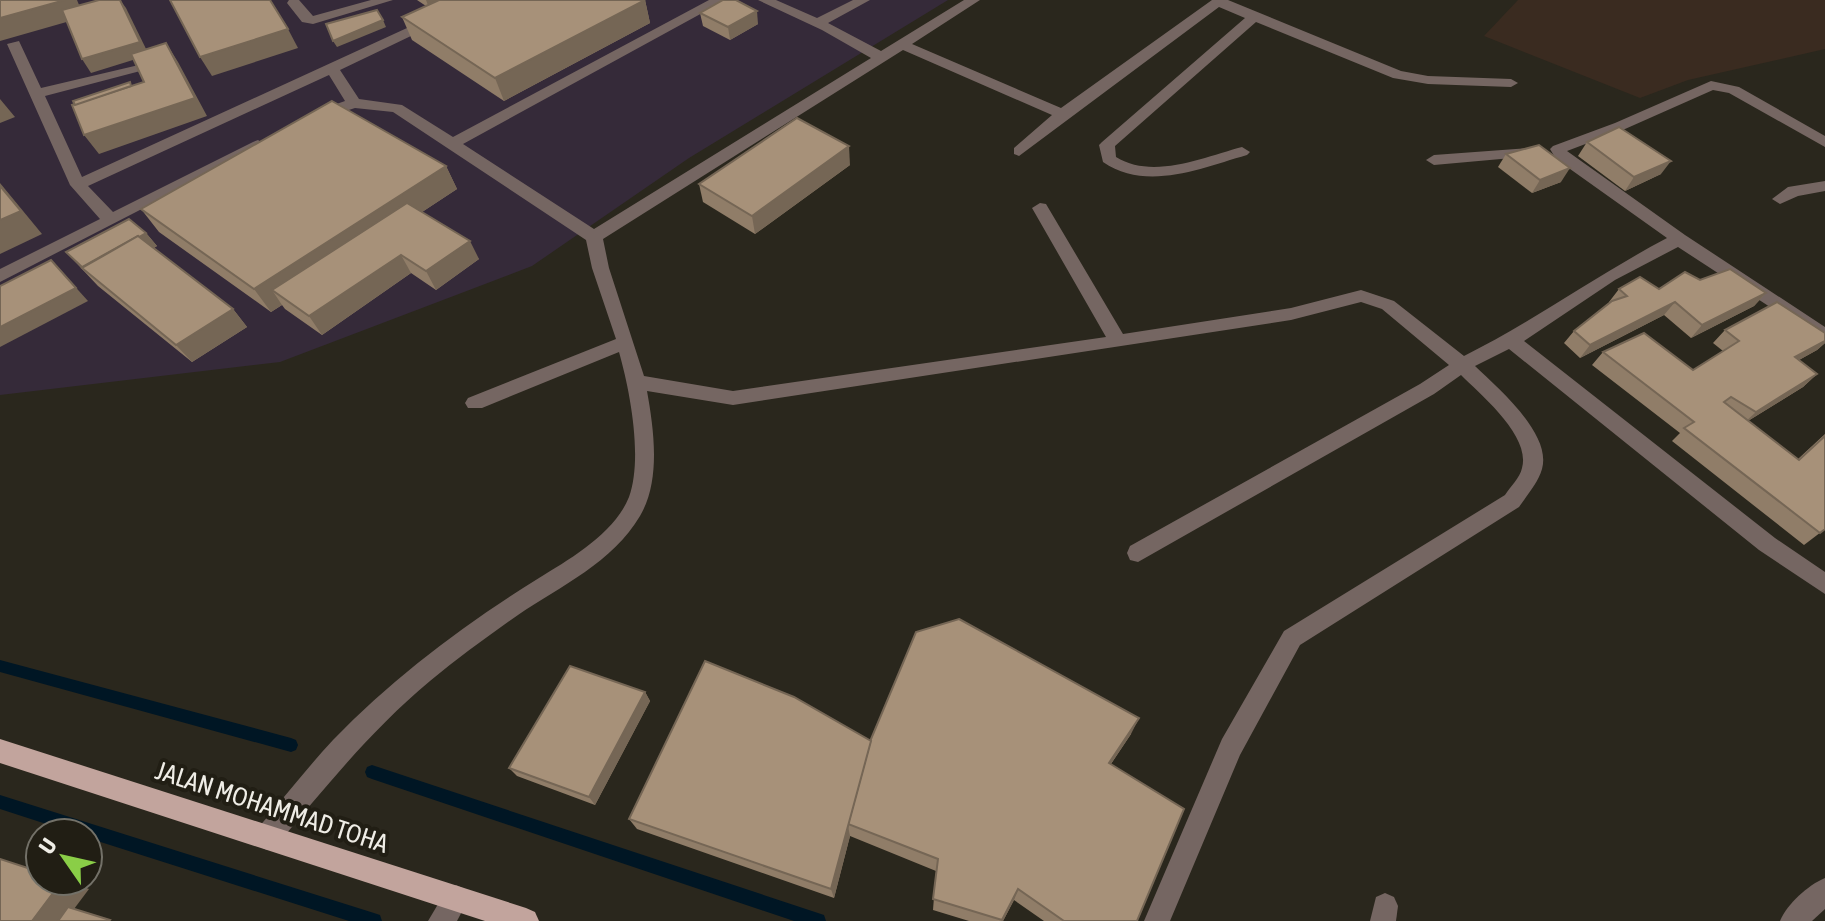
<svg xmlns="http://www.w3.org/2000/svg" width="1825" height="921" font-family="'Asap Condensed',sans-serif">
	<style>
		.commercial { fill: #352a39 }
		.industrial { fill: #3a2b20 }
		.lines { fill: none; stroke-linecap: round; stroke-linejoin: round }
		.stream { fill: #001624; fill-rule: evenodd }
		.minor { fill: #756662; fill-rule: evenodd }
		.major { fill: #c2a49d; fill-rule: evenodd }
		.wall { fill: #907d68 }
		.shaded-wall { fill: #756655 }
		.building { fill: #a79179; stroke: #756655; stroke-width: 2 }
		.labels { text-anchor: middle; stroke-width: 8; stroke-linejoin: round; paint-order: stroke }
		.near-street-label { font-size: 26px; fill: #efede6; stroke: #211e14 }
	</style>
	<rect width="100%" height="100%" fill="#2a271d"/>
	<path class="commercial" d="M0 0H948L689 158 532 266 280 362 0 395Z"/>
	<path class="industrial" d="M1518 0H1825V49L1688 80 1640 98 1484 36Z"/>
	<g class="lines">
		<g class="stream">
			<path d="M0 660 291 738 296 740 298 745 296 750 291 752 0 672Z"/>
			<path d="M372 765 818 913 824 915 826 921H794L372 779 367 777 365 772 367 767Z"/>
			<path d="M0 795 374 913 380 915 382 921H349L88 838V833H74L0 809Z"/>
		</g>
		<g class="minor">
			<path d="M289 0H299L313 16 371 0H393L313 24 302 22 287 3Z"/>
			<path d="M468 0H486L340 70 359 99 402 105 453 137 709 0H726L463 144 594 229 871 58 822 30 758 0H776L817 18 853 0H870L828 23 881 51 964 0H980L912 44 1061 108 1212 0H1228L1401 71 1428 76 1511 79 1518 83 1511 87 1428 84 1393 78 1256 22 1115 146 1116 157C1153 180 1204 157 1242 147L1250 152 1247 155C1201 168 1147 192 1103 162L1099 145 1102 142 1245 18 1219 7 1019 156 1014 154V148L1052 115 903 50 603 239 609 268 644 376 733 391 1106 337 1032 208 1040 203 1046 204 1123 334 1291 308 1361 290 1394 301 1464 356C1534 321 1597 275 1667 238L1556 159 1550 149 1553 146 1615 123 1711 81 1739 87 1825 136V147L1729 93 1713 90 1625 129 1567 151 1685 235 1825 327V343L1678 247 1615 280 1524 341 1775 538 1825 572V594L1759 550 1509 349 1475 366C1498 388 1552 434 1542 469 1538 483 1527 495 1519 507L1300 645 1240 755 1170 921H1144L1222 739 1284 631 1505 495C1510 487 1520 478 1522 468 1531 436 1481 395 1461 375L1434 394 1138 562 1130 560 1127 553 1130 546 1420 384 1449 365 1382 309 1361 302 1291 320 733 405 647 391C654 430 661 480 640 516 613 562 561 586 518 615 488 636 458 658 430 681 371 730 325 788 276 846L267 850 258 846 254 837 258 828C283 799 307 768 333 740 394 677 465 624 539 578 570 559 615 533 629 497 643 458 630 391 619 352L482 408H468L465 403 468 398 616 339 592 268 586 240 393 112 355 108 324 118H314V112L345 101 329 75 88 186 113 212 253 142 258 140 266 145 0 282V269L100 219 70 185 7 44 19 41 41 88 160 60 167 64 45 96 82 177Z"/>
			<path d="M1530 148 1538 153 1535 156 1434 165 1426 160 1434 155Z"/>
			<path d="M1825 181V191L1798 196 1780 204 1772 199 1788 187Z"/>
			<path d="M1825 878V909L1812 921H1780C1787 904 1808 885 1825 878Z"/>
			<path d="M456 885 465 889 469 898 457 921H428L447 889Z"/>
			<path d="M1385 893 1394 897 1398 906 1396 921H1370L1376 897Z"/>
		</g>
		<path class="major" d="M0 739 526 908 535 912 539 921H485L0 763Z"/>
	</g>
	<g class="wall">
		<path d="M417 0H645L650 23 504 101 412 40 402 17 426 6Z"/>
		<path d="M700 13 758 24 730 40 703 26Z"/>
		<path d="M1587 142 1661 174 1625 191 1578 156Z"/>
		<path d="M1506 154 1561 182 1532 193 1498 167Z"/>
		<path d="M850 165 755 234 703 202 699 184Z"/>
		<path d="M446 166 457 189 422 212 479 259 436 290 411 273 322 335 285 309 282 305 271 312 159 232 141 209Z"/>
		<path d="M146 233 157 246 154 248 233 309 247 327 192 362 98 286 66 252Z"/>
		<path d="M1700 280 1766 293 1754 306 1691 338 1664 315 1580 358 1564 343 1574 331 1610 302H1609L1619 289H1659Z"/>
		<path d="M1725 330 1825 333V343L1817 350 1799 360 1817 374 1803 387 1748 421 1798 459 1825 434V529L1804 545 1672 441 1680 433 1592 365 1603 352 1693 370 1723 351 1713 343Z"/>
		<path d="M645 692 650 701 595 805 517 776 509 768Z"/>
		<path d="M1131 734 1111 764 1137 921H1044L1014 900 1003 921H969L933 910 936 871 850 836 834 898 637 829 629 819 871 741Z"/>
	</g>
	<g class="shaded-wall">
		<path d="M65 0H77L84 17 0 41V18Z"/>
		<path d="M120 0 126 8 149 55 91 73 82 59Z"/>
		<path d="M426 0H447L429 8Z"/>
		<path d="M645 0 650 23 504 101 495 78Z"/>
		<path d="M757 11 758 24 730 40 728 27Z"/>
		<path d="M383 20 386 27 337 47 333 41Z"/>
		<path d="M288 29 298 48 212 76 200 57Z"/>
		<path d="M166 43 178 62 207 116 99 154 84 135 195 98Z"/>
		<path d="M0 99 15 117 0 123Z"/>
		<path d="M849 146 850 165 755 234 752 216Z"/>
		<path d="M1671 161 1661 174 1625 191 1634 177Z"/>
		<path d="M446 166 457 189 287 301 272 290 282 305 271 312 254 289Z"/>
		<path d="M1570 168 1561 182 1532 193 1540 180Z"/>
		<path d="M0 183 42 234 0 254Z"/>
		<path d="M146 233 157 246 96 280 87 272Z"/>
		<path d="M470 241 479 259 436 290 426 271Z"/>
		<path d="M401 255 411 273 322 335 309 316Z"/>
		<path d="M51 260 88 301 0 347V327Z"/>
		<path d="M1766 293 1754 306 1691 338 1702 325Z"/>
		<path d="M1675 302 1664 315 1580 358 1590 345Z"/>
		<path d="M233 309 247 327 192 362 176 345Z"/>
		<path d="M1825 341V343L1817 350 1781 370 1795 357Z"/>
		<path d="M1817 374 1803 387 1743 424 1756 412Z"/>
		<path d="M645 692 650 701 595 805 589 797Z"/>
		<path d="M1139 718 1131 734 1102 777 1109 763Z"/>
		<path d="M848 826 850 836 834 898 831 889Z"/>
		<path d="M62 881H68L89 889 65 921H32Z"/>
		<path d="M1018 889 1014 900 1003 921H1002Z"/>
	</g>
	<g class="building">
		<path d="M0 0H65L0 18Z"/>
		<path d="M99 0H120L140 42 82 59 62 10Z"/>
		<path d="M170 0H270L288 29 200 57Z"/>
		<path d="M439 0H645L495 78 402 17Z"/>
		<path d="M723 0H736L757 11 728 27 700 13Z"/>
		<path d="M377 10 383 20 333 41 326 24Z"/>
		<path d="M166 43 195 98 84 135 72 105 144 82 131 54Z"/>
		<path d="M130 82 131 86 75 105 73 101Z"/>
		<path d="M332 101 446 166 254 289 141 209Z"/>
		<path d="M797 118 849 146 752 216 699 184Z"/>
		<path d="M1619 127 1671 161 1634 177 1587 142Z"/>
		<path d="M1539 145 1570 168 1540 180 1506 154Z"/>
		<path d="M0 186 21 211 0 220Z"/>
		<path d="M407 203 470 241 426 271 401 255 309 316 272 290Z"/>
		<path d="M129 219 146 233 139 237 138 236 82 267 66 252Z"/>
		<path d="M138 236 233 309 176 345 82 268Z"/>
		<path d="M51 260 76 288 0 327V286Z"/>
		<path d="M1730 269 1766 293 1702 325 1675 302 1590 345 1574 331 1612 301 1627 296 1619 289 1640 277 1659 289 1685 272 1700 280Z"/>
		<path d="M1777 302 1825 333V341L1795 357 1817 374 1756 412 1731 397 1724 402 1799 460 1825 436V529L1820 533 1684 428 1694 422 1603 352 1644 333 1693 370 1739 341 1725 330Z"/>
		<path d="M959 619 1139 718 1109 763 1184 809 1137 921H1064L1018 889 1002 920 933 899 938 859 848 824 871 739 916 632Z"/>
		<path d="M705 661 794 697 871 741 831 889 629 819Z"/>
		<path d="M570 666 645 692 589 797 509 768Z"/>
		<path d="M0 859 40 872V881H62L32 921H0Z"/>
		<path d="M68 907 110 920 109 921H58Z"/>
	</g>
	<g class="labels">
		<g class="near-street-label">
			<text transform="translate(272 807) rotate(18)" y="9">JALAN MOHAMMAD TOHA</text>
		</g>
	</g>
	<g transform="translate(64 857) rotate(304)"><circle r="38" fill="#211e14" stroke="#737168" stroke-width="2"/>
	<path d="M0-6L14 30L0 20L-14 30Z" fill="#8ace47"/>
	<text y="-12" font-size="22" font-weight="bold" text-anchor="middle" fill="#efede6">U</text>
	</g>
</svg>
